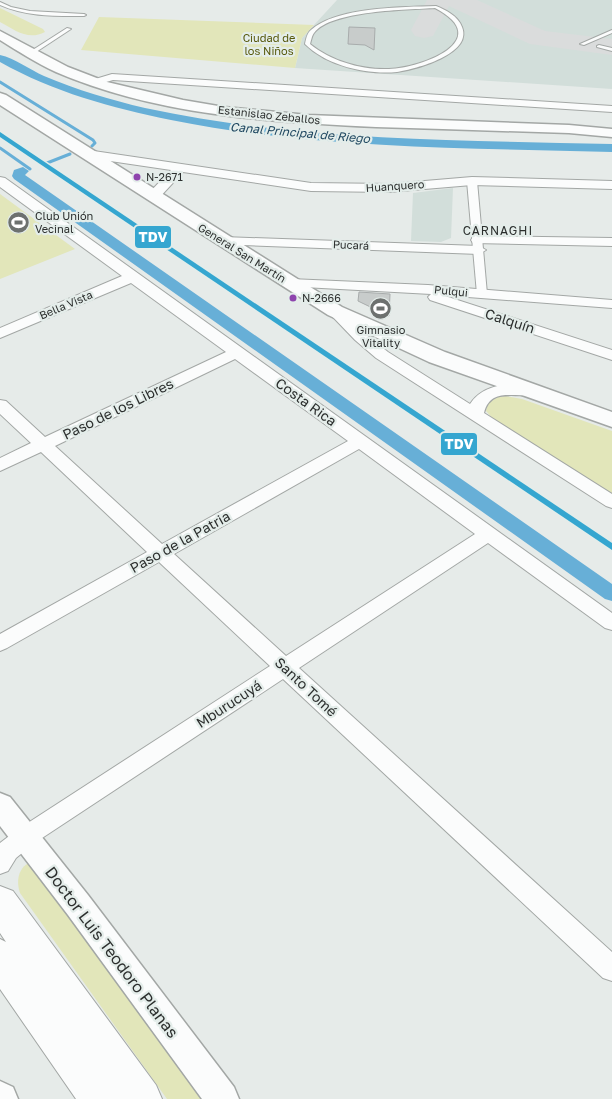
<svg xmlns="http://www.w3.org/2000/svg" width="612" height="1099" font-family="'Golos Text',sans-serif">
	<style>
		.built { fill: #d2deda }
		.green { fill: #e2e6ba }
		.lines { fill: none; stroke-linecap: round; stroke-linejoin: round }
		.stream { stroke: #67afd7; stroke-width: 3 }
		.canal { fill: #67afd7; fill-rule: evenodd }
		.taxiway { fill: #dadcdc; fill-rule: evenodd }
		.building { fill: #c8cccb; stroke: #a8acac }
		.service-casing { stroke: #a3a7a5; stroke-width: 2 }
		.pedestrian-casing { stroke: #a3a7a5; stroke-width: 2 }
		.minor-casing { stroke: #a3a7a5; stroke-width: 2 }
		.tertiary-casing { stroke: #a3a7a5; stroke-width: 3 }
		.secondary-casing { stroke: #a3a7a5; stroke-width: 3 }
		.trunk-casing { stroke: #a3a7a5; stroke-width: 2 }
		.service { fill: #fbfcfc; fill-rule: evenodd }
		.pedestrian { fill: #fbfcfc; fill-rule: evenodd }
		.minor { fill: #fbfcfc; fill-rule: evenodd }
		.tertiary { fill: #fbfcfc; fill-rule: evenodd }
		.secondary { fill: #fbfcfc; fill-rule: evenodd }
		.trunk { fill: #fbfcfc; fill-rule: evenodd }
		.rail-1-casing { stroke: #e4edea; stroke-width: 3 }
		.rail-1 { fill: #35a6d0; fill-rule: evenodd }
		.bus-dot { fill: #8e44ad; stroke: #e4edea; stroke-width: 2 }
		.labels { text-anchor: middle; stroke-width: 4.5; stroke-linejoin: round; paint-order: stroke }
		.far-park-label { font-size: 11px; fill: #57590c; stroke: #e4edea }
		.far-street-label { font-size: 11px; fill: #2c2f2e; stroke: #e4edea }
		.far-bus-label { font-size: 11px; fill: #2c2f2e; stroke: #e4edea; text-anchor: start }
		.far-poi-label { font-size: 11px; fill: #2c2f2e; stroke: #e4edea; text-anchor: start }
		.far-water-label { font-size: 12px; font-style: italic; fill: #204861; stroke: #e4edea }
		.far-neighbourhood-label { font-size: 12px; letter-spacing: 1px; fill: #2c2f2e; stroke: #e4edea }
		.street-label { font-size: 14px; fill: #2c2f2e; stroke: #e4edea }
		.near-street-label { font-size: 16px; fill: #2c2f2e; stroke: #e4edea }
		.line-badge { stroke: #e4edea; stroke-width: 2 }
		.badge-label { font-size: 14px; text-anchor: middle; font-weight: bold; fill: #fff }
	</style>
	<rect width="100%" height="100%" fill="#e6ebe9"/>
	<g class="built">
		<path d="M337 0H612V89L295 68 302 38Z"/>
		<path d="M453 188 451 238 441 242 411 241 413 193Z"/>
	</g>
	<g class="green">
		<path d="M0 8 43 29 45 32C28 41 15 30 0 22Z"/>
		<path d="M99 17 314 25 302 38 295 68 81 50Z"/>
		<path d="M0 194 75 249 0 279Z"/>
		<path d="M506 396 522 399 612 431V496L493 419 486 411 488 403 498 397Z"/>
		<path d="M29 863 210 1099H167L20 893C16 882 18 868 29 863Z"/>
	</g>
	<g class="lines">
		<g class="stream">
			<path d="M0 82 93 140 95 143 92 146"/>
			<path d="M0 148 30 169"/>
			<path d="M47 163 70 154"/>
		</g>
		<g class="canal">
			<path d="M0 55C15 58 30 70 44 76 77 90 111 100 145 108 298 141 456 140 612 144V152C465 148 316 149 171 120 112 108 53 92 0 62Z"/>
			<path d="M23 167 29 171 25 175 612 584V601L605 599 14 179 12 176 14 170Z"/>
		</g>
		<path class="taxiway" d="M427 0H477L545 31 612 39V55L530 44 449 6 433 36 424 38 415 36 411 30Z"/>
	</g>
	<g class="building">
		<path d="M349 27 375 28 374 50 365 45 348 44Z"/>
		<path d="M359 292 390 294 389 316 358 301Z"/>
	</g>
	<g class="lines">
		<defs>
			<g id="service">
				<path d="M0 2 11 7 30 11 84 14 86 15 84 16C55 16 27 17 0 5Z"/>
				<path d="M436 6C446 10 458 16 462 27 473 54 416 69 397 72 367 75 327 66 305 44 306 39 307 33 311 30 336 7 402 7 436 6ZM435 8C496 40 422 68 389 69 361 70 331 61 310 44 311 41 312 35 314 33 331 10 408 10 435 8Z"/>
				<path d="M67 28 71 29 33 54 28 53Z"/>
				<path d="M612 30V33L584 45 580 44Z"/>
				<path d="M599 45 612 48V51L597 47V46Z"/>
			</g>
			<path id="pedestrian" d="M472 178 477 181 487 294 482 297 477 294 467 181Z"/>
			<g id="minor">
				<path d="M112 74 612 106V112L113 80 96 85 90 82 92 80Z"/>
				<path d="M87 150 311 183 389 184 472 177 612 181V189L472 185 389 192 311 191 183 172 158 199 153 200 146 196 171 170 83 157 81 154Z"/>
				<path d="M0 177 5 178 612 613V630L605 628 488 543 299 668 612 952V981L603 978 283 679 33 844 16 858 8 871 0 874V843L17 830 270 666 159 562 7 648 0 651V634L147 552 41 452 0 471V458L31 443 0 414V400L6 401 45 437 226 352 131 283 0 338V328L122 276 0 187ZM235 359 348 441 162 544 55 446ZM359 449 475 534 286 656 174 554Z"/>
				<path d="M478 236 612 238V246L473 243 471 240 473 237Z"/>
				<path d="M223 237 479 246 486 250 479 254 218 244 216 241Z"/>
				<path d="M290 279 428 285 612 300V308L442 295 612 350V360L430 300 428 297 431 294 285 286 283 283 285 280Z"/>
				<path d="M335 307 340 308 365 334 388 352 470 404C484 383 511 382 534 388L536 391 534 394C515 399 491 386 484 413L612 494V508L606 506 376 358 355 340 330 314 328 311 330 308Z"/>
			</g>
			<g id="tertiary">
				<path d="M0 31 68 67 107 82 183 100 224 107 308 115 569 125 612 129V137L569 133C505 131 440 129 376 127 268 122 156 115 56 72 36 63 18 51 0 40Z"/>
				<path d="M0 793 10 797 88 895 234 1087 239 1099H202L68 915 0 826Z"/>
				<path d="M0 1081 13 1087 18 1099H0Z"/>
			</g>
			<path id="secondary" d="M0 93 6 95 342 307 445 352 612 412V427L429 362 328 315 0 105Z"/>
			<path id="trunk" d="M0 886 13 891 156 1085 162 1099H76L0 989V939L6 942 0 933Z"/>
		</defs>
		<use href="#service" class="service-casing"/>
		<use href="#pedestrian" class="pedestrian-casing"/>
		<use href="#minor" class="minor-casing"/>
		<use href="#tertiary" class="tertiary-casing"/>
		<use href="#secondary" class="secondary-casing"/>
		<use href="#trunk" class="trunk-casing"/>
		<use href="#service" class="service"/>
		<use href="#pedestrian" class="pedestrian"/>
		<use href="#minor" class="minor"/>
		<use href="#tertiary" class="tertiary"/>
		<use href="#secondary" class="secondary"/>
		<use href="#trunk" class="trunk"/>
		<defs>
			<path id="rail-1" d="M0 132 612 543V550L0 137Z"/>
		</defs>
		<use href="#rail-1" class="rail-1-casing"/>
		<use href="#rail-1" class="rail-1"/>
	</g>
	<defs>
		<symbol id="stadium-disc" viewBox="-11 -11 22 22"><circle r="9.5" fill="#6d716f" stroke="#e4edea"/><path d="M0-5a6.5 5 0 1 0 0 10a6.5 5 0 1 0 0-10ZM-3.5-1.8h7v3.6h-7Z" fill="#fff"/></symbol>
	</defs>
	<g fill-rule="evenodd">
		<use href="#stadium-disc" x="6" y="210" width="25" height="25"/>
		<use href="#stadium-disc" x="368" y="296" width="25" height="25"/>
	</g>
	<g class="bus-dot">
		<circle cx="137" cy="177" r="4.5"/>
		<circle cx="293" cy="298" r="4.5"/>
	</g>
	<g class="labels">
		<g class="far-park-label">
			<text x="269" y="42">Ciudad de<tspan x="269" dy="13">los Niños</tspan></text>
		</g>
		<g class="far-street-label">
			<text transform="translate(269 115) rotate(6)" y="4">Estanislao Zeballos</text>
			<text transform="translate(395 186) rotate(-4)" y="4">Huanquero</text>
			<text transform="translate(351 245) rotate(2)" y="4">Pucará</text>
			<text transform="translate(242 253) rotate(32)" y="4">General San Martín</text>
			<text transform="translate(451 291) rotate(6)" y="4">Pulqui</text>
			<text transform="translate(66 305) rotate(-23)" y="4">Bella Vista</text>
		</g>
		<g class="far-bus-label">
			<text x="146" y="181">N-2671</text>
			<text x="302" y="302">N-2666</text>
		</g>
		<g class="far-poi-label">
			<text x="35" y="220">Club Unión<tspan x="35" dy="13">Vecinal</tspan></text>
			<text x="381" y="334" text-anchor="middle">Gimnasio<tspan x="381" dy="13">Vitality</tspan></text>
		</g>
		<g class="far-water-label">
			<text transform="translate(300 133) rotate(5)" y="4">Canal Principal de Riego</text>
		</g>
		<g class="far-neighbourhood-label">
			<text x="498" y="235">CARNAGHI</text>
		</g>
		<g class="street-label">
			<text transform="translate(510 321) rotate(18)" y="5">Calquín</text>
			<text transform="translate(306 402) rotate(36)" y="5">Costa Rica</text>
			<text transform="translate(118 409) rotate(-26)" y="5">Paso de los Libres</text>
			<text transform="translate(180 542) rotate(-29)" y="5">Paso de la Patria</text>
			<text transform="translate(306 687) rotate(43)" y="5">Santo Tomé</text>
			<text transform="translate(229 704) rotate(-33)" y="5">Mburucuyá</text>
		</g>
		<g class="near-street-label">
			<text transform="translate(112 952) rotate(53)" y="6">Doctor Luis Teodoro Planas</text>
		</g>
	</g>
	<g class="line-badge">
		<rect x="134" y="225" width="38" height="24" rx="5" fill="#35a6d0"/>
		<rect x="440" y="432" width="38" height="24" rx="5" fill="#35a6d0"/>
	</g>
	<g class="badge-label">
		<text x="153" y="242">TDV</text>
		<text x="459" y="449">TDV</text>
	</g>
</svg>
